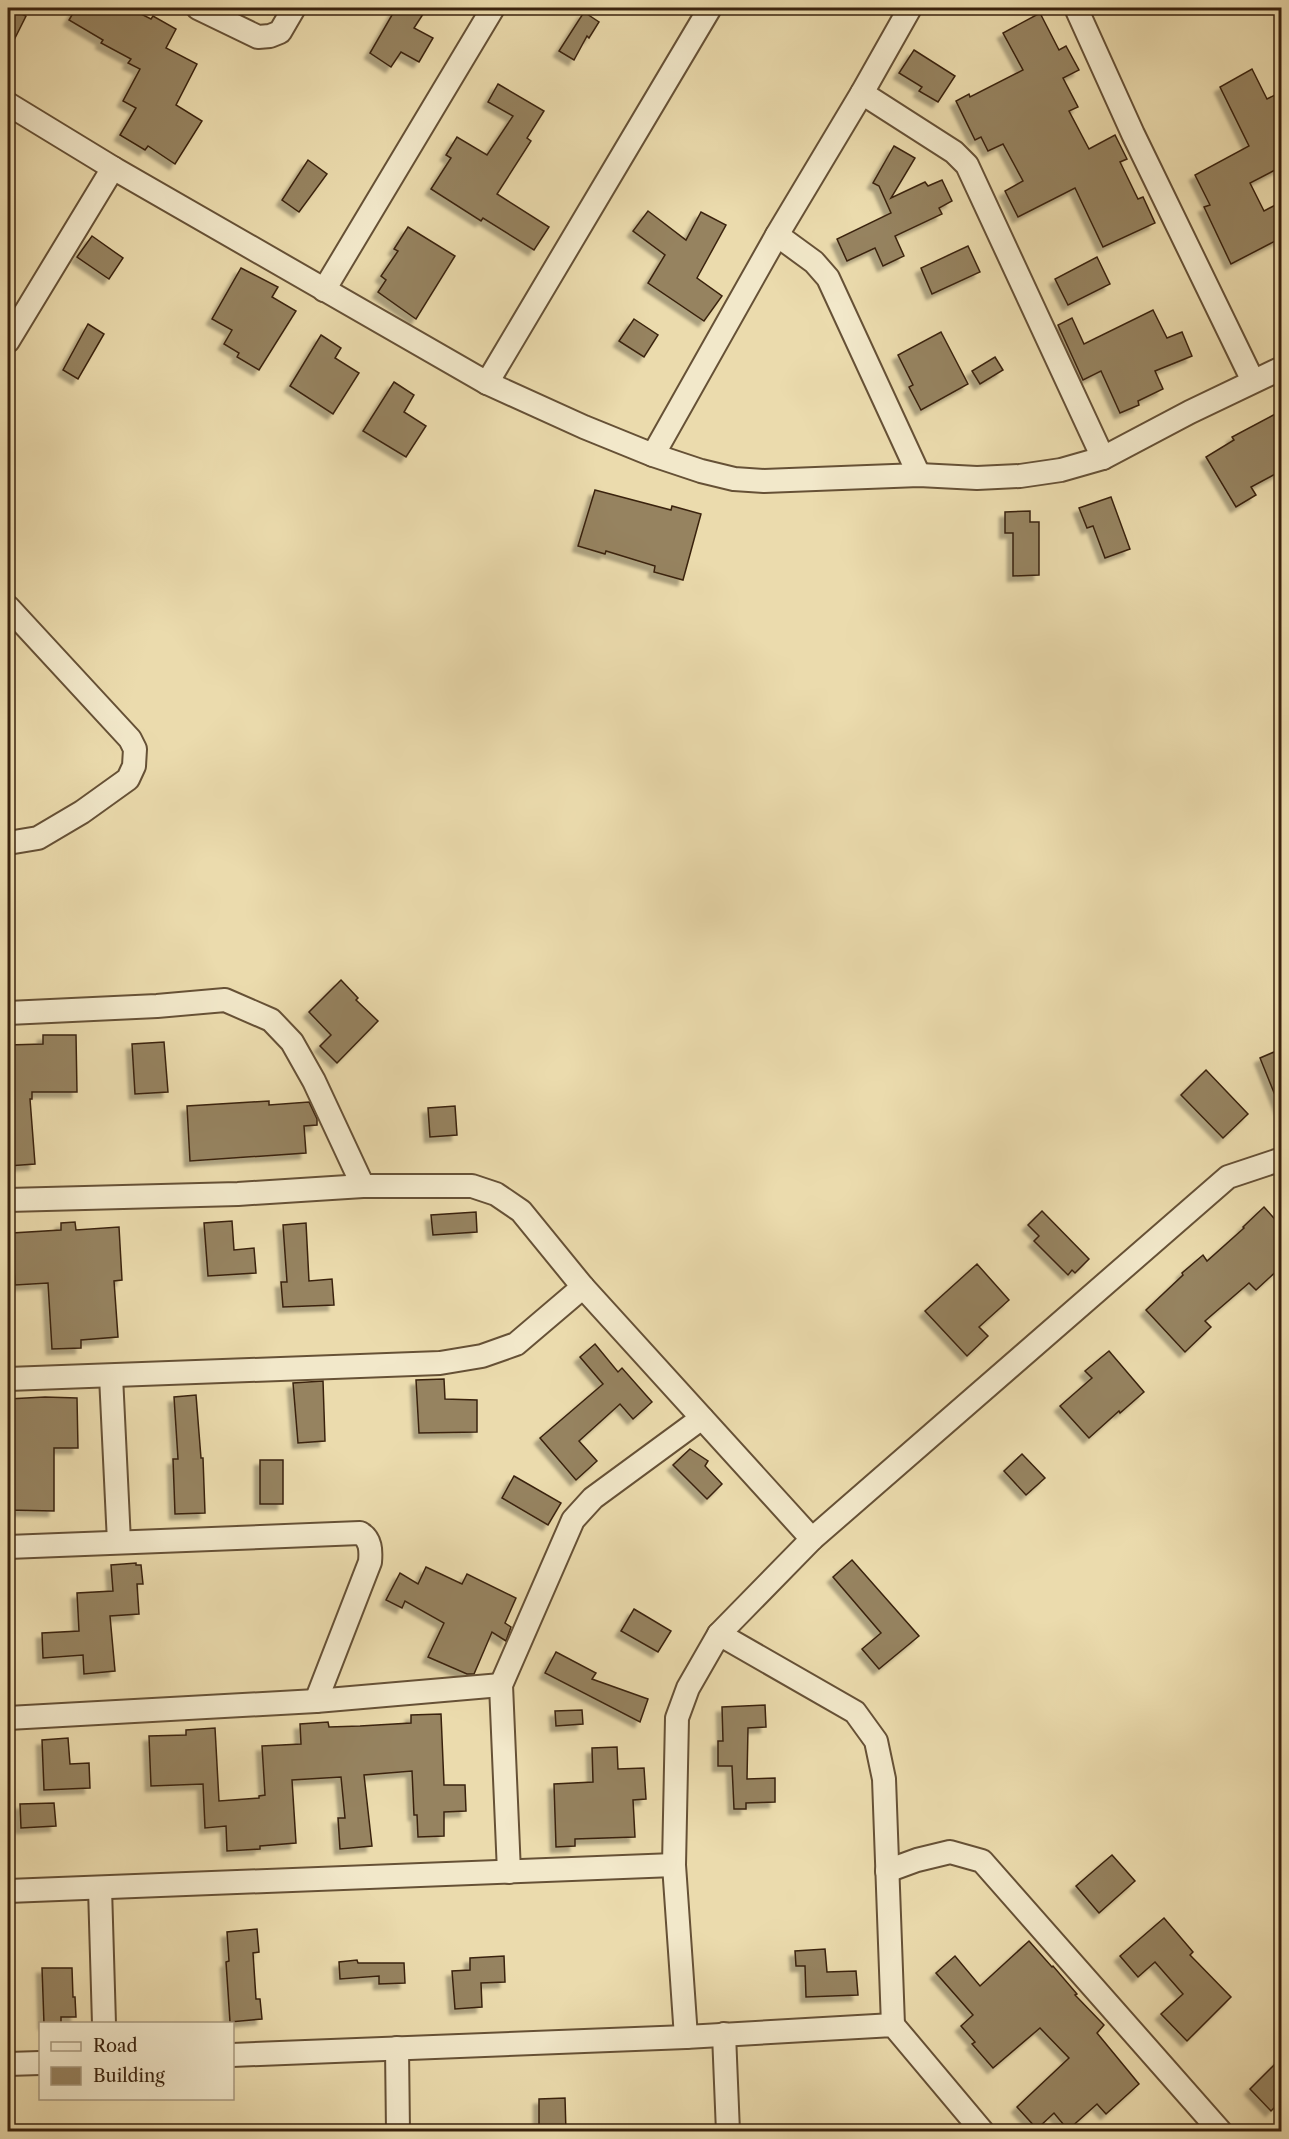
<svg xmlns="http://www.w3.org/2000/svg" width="1289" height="2139" font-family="'Libre Caslon Text',serif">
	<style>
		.building { fill: #968361; stroke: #3a230e; stroke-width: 1.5; filter: url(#shadow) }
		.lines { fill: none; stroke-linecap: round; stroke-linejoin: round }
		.minor-casing { stroke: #665136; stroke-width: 26 }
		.minor { stroke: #f2e8ca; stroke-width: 22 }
	</style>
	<defs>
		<filter id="shadow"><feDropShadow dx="-5.5" dy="5.5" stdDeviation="1.5" flood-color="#0004"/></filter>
	</defs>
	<rect width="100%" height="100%" fill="#ebdbad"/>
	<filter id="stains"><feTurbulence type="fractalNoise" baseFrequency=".00333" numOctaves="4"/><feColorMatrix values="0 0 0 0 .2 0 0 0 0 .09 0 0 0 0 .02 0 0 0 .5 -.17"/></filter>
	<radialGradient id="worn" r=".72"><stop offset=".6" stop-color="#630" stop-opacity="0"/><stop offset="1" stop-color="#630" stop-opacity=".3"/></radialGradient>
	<g class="building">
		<path d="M8 8 26 16 8 52Z"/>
		<path d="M76 8H129L151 19 153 16 176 29 166 48 197 64 176 105 202 121 175 164 148 146 145 150 120 135 136 108 123 101 140 69 128 63 131 59 101 43 103 40 69 20Z"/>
		<path d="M396 8H427L414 28 433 38 419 62 401 52 391 67 370 53Z"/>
		<path d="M584 12 599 22 589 38 587 36 574 60 559 51Z"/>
		<path d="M1040 13 1059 50 1066 46 1079 70 1063 78 1078 107 1069 111 1089 149 1115 135 1127 159 1120 162 1138 199 1143 197 1155 223 1103 247 1075 188 1018 217 1005 191 1023 181 1003 144 988 151 981 137 975 140 956 101 969 94 970 97 1023 70 1003 33Z"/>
		<path d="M914 50 955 76 938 102 919 91 922 87 899 73Z"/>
		<path d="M1252 69 1267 99 1281 92V167L1250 183 1264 211 1281 202V238L1231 264 1204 207 1210 205 1195 175 1249 146 1220 87Z"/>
		<path d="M498 84 544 111 527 138 531 141 497 194 549 227 534 250 483 218 481 221 431 189 451 158 446 155 457 137 487 155 513 116 488 102Z"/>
		<path d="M894 146 915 158 891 198 925 182 928 186 942 180 952 201 939 208 942 214 895 236 904 256 883 266 875 248 847 261 837 239 891 213 879 186 873 183Z"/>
		<path d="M308 160 327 174 299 212 282 200Z"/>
		<path d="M648 211 686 240 701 212 726 225 697 278 722 296 704 321 648 283 665 255 633 231Z"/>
		<path d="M408 227 455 256 416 319 378 292 386 280 381 276 398 251 394 249Z"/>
		<path d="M92 236 123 258 109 279 77 257Z"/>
		<path d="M968 246 980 272 932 294 921 268Z"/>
		<path d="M1097 257 1110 284 1068 305 1055 279Z"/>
		<path d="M241 268 278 287 272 297 296 311 259 370 237 357 239 353 224 344 232 330 212 319Z"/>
		<path d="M1153 310 1167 338 1182 332 1192 356 1155 371 1163 389 1138 401 1139 405 1120 413 1101 371 1083 380 1058 325 1072 318 1084 344Z"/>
		<path d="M634 319 658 335 644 357 619 341Z"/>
		<path d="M88 324 104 334 78 379 63 370Z"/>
		<path d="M941 332 968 384 921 410 909 387 913 385 898 355Z"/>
		<path d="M321 335 341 348 335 358 359 373 333 414 290 386Z"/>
		<path d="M995 357 1003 370 980 384 972 371Z"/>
		<path d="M394 382 414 395 404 412 426 426 406 457 363 431Z"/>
		<path d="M1281 411V471L1251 487 1256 495 1236 507 1206 457 1234 440 1232 437Z"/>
		<path d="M595 490 671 510 672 506 701 514 683 580 654 572 655 566 606 551 605 554 578 546Z"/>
		<path d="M1111 497 1130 549 1105 558 1093 526 1087 528 1079 508Z"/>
		<path d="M1030 511V522H1039V575L1013 576V533H1005V512Z"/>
		<path d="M341 980 358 998 356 1000 378 1021 337 1063 320 1046 331 1035 309 1012Z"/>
		<path d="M43 1035H76L77 1092H32V1099H30L35 1164 8 1166V1045L43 1044Z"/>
		<path d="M164 1042 168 1092 135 1094 132 1044Z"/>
		<path d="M1281 1049V1110L1260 1058Z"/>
		<path d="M1206 1070 1248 1114 1223 1138 1181 1095Z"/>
		<path d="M269 1101V1105L309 1102 317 1119V1125L304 1126 306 1153 190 1161 187 1106Z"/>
		<path d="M455 1106 457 1135 430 1137 428 1108Z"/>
		<path d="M1264 1207 1281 1226V1267L1256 1290 1249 1283 1205 1321 1211 1327 1185 1352 1146 1310 1183 1275 1182 1273 1203 1255 1207 1261 1244 1228 1243 1227Z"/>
		<path d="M1042 1211 1089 1259 1075 1273 1072 1270 1068 1275 1034 1241 1039 1236 1028 1225Z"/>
		<path d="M476 1212 477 1232 433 1235 431 1215Z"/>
		<path d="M232 1221 234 1250 254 1248 256 1273 208 1276 204 1223Z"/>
		<path d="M75 1222 76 1230 119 1227 122 1280 114 1281 118 1337 81 1340V1348L52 1349 48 1283 15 1285 12 1233 61 1230V1223Z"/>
		<path d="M306 1223 309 1281 332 1279 334 1305 283 1307 281 1282H287L283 1225Z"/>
		<path d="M977 1264 1009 1300 979 1327 988 1336 967 1356 925 1311Z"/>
		<path d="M595 1344 618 1372 622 1368 652 1402 633 1419 620 1404 579 1441 597 1461 576 1480 540 1438 603 1384 580 1357Z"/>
		<path d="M1109 1351 1144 1392 1120 1413 1119 1411 1089 1438 1060 1406 1092 1378 1085 1371Z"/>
		<path d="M444 1379 445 1399 477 1400V1432L419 1433 416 1380Z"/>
		<path d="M323 1381 325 1441 298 1443 293 1383Z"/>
		<path d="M196 1395 201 1458H203L205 1513 175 1514 173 1459H178L174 1397Z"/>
		<path d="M45 1397 77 1398 78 1448H54V1511L8 1510V1399Z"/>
		<path d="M690 1449 708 1461 705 1466 722 1484 707 1499 673 1465Z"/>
		<path d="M1022 1454 1045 1478 1026 1495 1004 1471Z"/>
		<rect x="260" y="1460" width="23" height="44"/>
		<path d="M514 1476 561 1503 548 1525 502 1498Z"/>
		<path d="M852 1560 919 1636 879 1669 862 1649 881 1633 833 1577Z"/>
		<path d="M136 1563V1565H141L143 1584H137L139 1614 110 1616 115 1671 84 1674 83 1655 43 1658 42 1633 79 1631 77 1593 113 1591 111 1565Z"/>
		<path d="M426 1567 462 1584 467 1574 516 1598 505 1623 511 1627 506 1641 492 1632 474 1674H467L428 1657 444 1623 405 1601 402 1608 386 1600 400 1573 418 1584Z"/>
		<path d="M634 1609 671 1631 658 1652 621 1631Z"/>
		<path d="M556 1652 596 1673 592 1679 648 1699 640 1722 545 1673Z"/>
		<path d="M765 1705 766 1727 748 1728 747 1779 775 1778V1802L746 1803V1809H734L732 1766H718V1741H723L722 1707Z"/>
		<path d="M582 1710 583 1724 556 1726 555 1711Z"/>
		<path d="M441 1714 444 1785H465L466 1811 444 1812V1836L418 1837 417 1815H414L412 1771 364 1775 372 1846 340 1849 338 1818H345L341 1777 292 1780 296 1843 260 1846V1849L227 1851 226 1826 205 1828 203 1784 151 1786 149 1736 186 1735V1730L215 1728 219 1801 259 1798V1796L265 1795 262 1746 301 1744 300 1724 328 1722 329 1727 360 1726 411 1723V1715Z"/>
		<path d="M68 1738 70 1764 89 1763 90 1788 44 1790 42 1740Z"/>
		<path d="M617 1747 618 1769 644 1768 646 1799 633 1800 635 1837 575 1839V1846L556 1847 554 1784 593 1782 592 1748Z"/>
		<path d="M54 1803 56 1826 21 1828 20 1804Z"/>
		<path d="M1112 1855 1135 1881 1099 1913 1076 1886Z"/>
		<path d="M1164 1918 1193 1952 1190 1955 1231 1997 1187 2041 1161 2014 1183 1994 1155 1962 1138 1977 1120 1956Z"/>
		<path d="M257 1929 259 1952 253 1953 256 1999H260L262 2019 230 2022 226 1962 229 1961 227 1932Z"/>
		<path d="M1029 1941 1052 1967 1053 1966 1077 1994 1075 1995 1104 2025 1097 2033 1139 2084 1106 2114 1097 2104 1068 2130 1054 2113 1037 2129 1017 2107 1069 2058 1040 2028 993 2068 972 2044 975 2042 961 2026 973 2015 936 1973 955 1956 980 1986Z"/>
		<path d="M825 1949 827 1972 856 1971 858 1995 806 1997 805 1966H796L795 1951Z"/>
		<path d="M504 1956 505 1982 481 1983 482 2007 455 2009 452 1971 470 1970V1958Z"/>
		<path d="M357 1960 358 1963H404L405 1983 379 1984V1976L340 1979 339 1962Z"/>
		<path d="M42 1968H72L73 1997H75L76 2017H61V2024H44Z"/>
		<path d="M1281 2058V2101L1271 2111 1250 2089Z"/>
		<path d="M565 2098 566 2132H539V2099Z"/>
	</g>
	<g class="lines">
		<defs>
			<g id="minor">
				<path d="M198 8 258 37 270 36 280 32 294 8"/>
				<path d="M1076 8 1133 134 1253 381"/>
				<path d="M862 93 954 152 967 165 1103 458"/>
				<path d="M8 104 113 168 487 383 584 427 653 455 701 471 734 479 764 481 919 475 977 478 1020 476 1061 470 1103 458 1190 412 1282 368"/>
				<path d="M777 235 814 262 828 278 919 475"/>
				<path d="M324 290 493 8"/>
				<path d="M8 341 113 168"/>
				<path d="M487 383 710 8"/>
				<path d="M653 455 777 235 862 93 910 8"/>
				<path d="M8 607 130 739 135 749 134 766 128 779 82 812 38 838 8 843"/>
				<path d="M8 1013 157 1006 225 1000 271 1020 292 1042 314 1081 363 1186"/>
				<path d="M8 1200 238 1194 363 1186H472L496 1194 521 1211 583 1287 812 1539"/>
				<path d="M111 1376 119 1542"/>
				<path d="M8 1379 440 1363 482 1356 516 1344 583 1287"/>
				<path d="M8 1547 360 1533C371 1539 371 1551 370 1562L316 1701"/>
				<path d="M719 1634 855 1712 876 1741 884 1779 893 2025"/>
				<path d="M8 1718 316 1701 501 1685"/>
				<path d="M887 1871 917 1860 950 1852 982 1861 1221 2132"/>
				<path d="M509 1872 501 1685 573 1520 593 1498 702 1418"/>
				<path d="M100 1888 104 2024"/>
				<path d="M8 1891 674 1865"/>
				<path d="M724 2034 728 2132"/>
				<path d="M686 2037 674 1865 677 1718 688 1688 719 1634 812 1539 1228 1177 1282 1159"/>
				<path d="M397 2048 398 2132"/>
				<path d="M232 2055 686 2037 893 2025 983 2132"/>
				<path d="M8 2064 40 2063"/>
			</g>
		</defs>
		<use href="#minor" class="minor-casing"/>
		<use href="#minor" class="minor"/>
	</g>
	<rect width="1289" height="2139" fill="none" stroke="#ebdbad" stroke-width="30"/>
	<rect x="9" y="9" width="1271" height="2121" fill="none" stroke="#3a230e" stroke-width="3"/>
	<rect x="15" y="15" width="1259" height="2109" fill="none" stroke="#3a230e" stroke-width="1.5"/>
	<rect x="39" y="2022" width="195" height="78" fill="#f2e8ca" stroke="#a8997f" stroke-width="1.5"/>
	<rect x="51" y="2042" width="30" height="9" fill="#f2e8ca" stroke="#a8997f" stroke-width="1.5"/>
	<text x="93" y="2052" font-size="18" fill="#3a230e">Road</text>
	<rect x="51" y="2067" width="30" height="18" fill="#968361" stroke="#a8997f" stroke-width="1.5"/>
	<text x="93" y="2082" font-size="18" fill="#3a230e">Building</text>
	<rect width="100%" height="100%" filter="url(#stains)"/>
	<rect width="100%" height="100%" fill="url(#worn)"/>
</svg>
